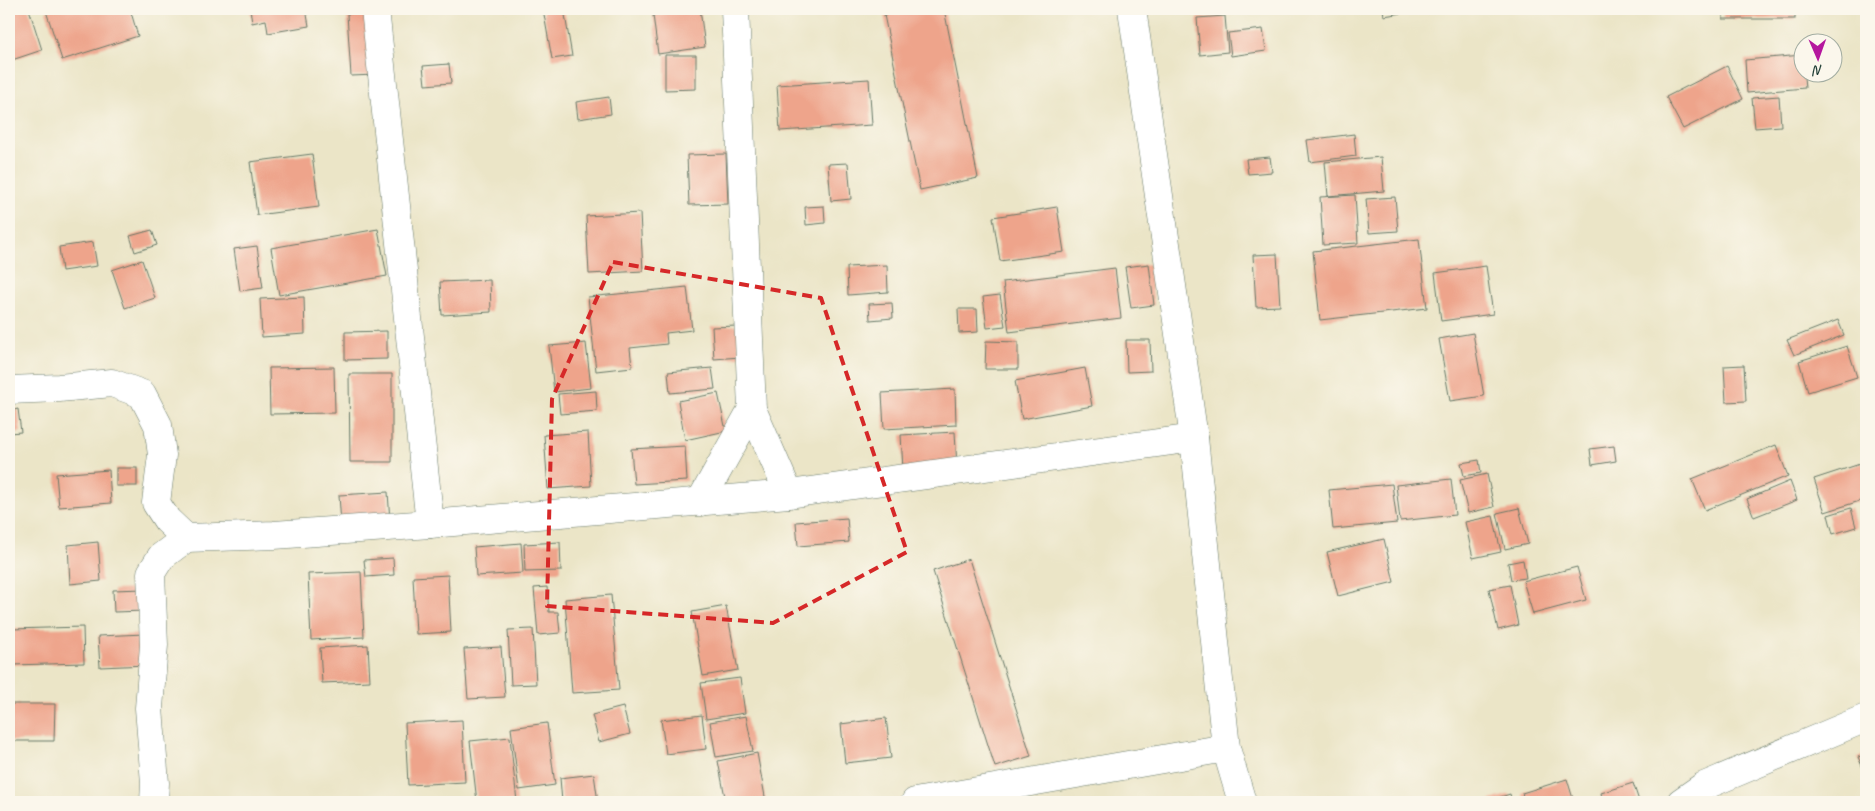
<svg xmlns="http://www.w3.org/2000/svg" width="1875" height="811" font-family="Caveat,sans-serif">
	<style>
		.building { fill: #eea48b }
		.lines { fill: none; stroke-linecap: round; stroke-linejoin: round }
		.street-casing { stroke: #667867; stroke-width: 29 }
		.street { stroke: #fff; stroke-width: 28 }
		.marked { fill: none; stroke: #d62828; stroke-width: 4; stroke-dasharray: 10 6; stroke-linejoin: round }
	</style>
	<rect width="100%" height="100%" fill="#fbf7ec"/>
	<filter id="ink" filterUnits="userSpaceOnUse"><feTurbulence type="fractalNoise" baseFrequency=".02" numOctaves="2"/><feDisplacementMap in="SourceGraphic" scale="10" xChannelSelector="R" yChannelSelector="G"/><feConvolveMatrix kernelMatrix="1 2 1 2 8 2 1 2 1" color-interpolation-filters="sRGB"/></filter>
	<filter id="wash" filterUnits="userSpaceOnUse"><feTurbulence type="fractalNoise" baseFrequency=".0096" numOctaves="4" result="noise"/><feDisplacementMap in="SourceGraphic" scale="20" xChannelSelector="R" yChannelSelector="G"/><feGaussianBlur stdDeviation="1.12" result="paint"/><feColorMatrix in="noise" values="0 0 0 0 0 0 0 0 0 0 0 0 0 0 0 0 0 1.4 0 .05"/><feComposite in="paint" operator="in"/></filter>
	<g filter="url(#wash)">
		<rect width="100%" height="100%" fill="#ebe5c7"/>
		<g id="blocks">
			<g class="building">
				<path d="M9 9H29L42 50 9 61Z"/>
				<path d="M53 9H130L138 36 62 60 46 11Z"/>
				<path d="M250 9H306L309 26 268 33 266 20 252 23Z"/>
				<path d="M543 9H564L572 56 552 59Z"/>
				<path d="M696 9H700L705 47 658 54 653 15Z"/>
				<path d="M913 9H944L978 178 920 190 884 15Z"/>
				<path d="M1383 9H1421V10L1384 16Z"/>
				<rect x="1723" y="9" width="72" height="10"/>
				<path d="M372 12 376 75 351 76 347 14Z"/>
				<path d="M1225 16 1228 52 1200 55 1197 18Z"/>
				<path d="M1263 29 1266 51 1231 56 1228 33Z"/>
				<path d="M665 55H696V89L665 90Z"/>
				<path d="M1802 55 1805 88 1747 93 1745 60Z"/>
				<path d="M449 64 451 83 425 85 423 66Z"/>
				<path d="M1727 66 1743 99 1683 129 1666 97Z"/>
				<path d="M869 79 872 125 780 131 777 85Z"/>
				<path d="M1779 96 1781 126 1755 128 1752 98Z"/>
				<path d="M609 97 611 114 578 119 576 102Z"/>
				<path d="M1354 134 1356 156 1310 162 1307 140Z"/>
				<path d="M312 154 319 207 257 215 250 162Z"/>
				<path d="M726 154 728 204 689 205 687 155Z"/>
				<path d="M1270 157 1272 172 1248 174 1246 159Z"/>
				<path d="M1381 157 1384 191 1328 196 1325 162Z"/>
				<path d="M848 163 851 199 831 201 828 164Z"/>
				<path d="M1355 195 1358 243 1323 245 1320 197Z"/>
				<path d="M1395 197 1398 231 1369 233 1366 199Z"/>
				<path d="M824 206 825 223 806 225 805 207Z"/>
				<path d="M1057 207 1064 252 1000 261 993 217Z"/>
				<path d="M640 213 643 271 589 274 586 216Z"/>
				<path d="M378 229 387 276 279 295 271 248Z"/>
				<path d="M152 230 157 245 135 252 130 236Z"/>
				<path d="M1419 239 1427 308 1320 320 1313 251Z"/>
				<path d="M93 242 97 266 62 271 59 247Z"/>
				<path d="M257 246 263 288 240 291 234 249Z"/>
				<path d="M1277 254 1280 306 1256 307 1253 255Z"/>
				<path d="M142 260 155 298 125 308 112 270Z"/>
				<path d="M1149 264 1154 305 1131 308 1125 267Z"/>
				<path d="M887 265 888 292 848 295 847 267Z"/>
				<path d="M1486 266 1493 314 1441 321 1435 273Z"/>
				<path d="M1115 268 1121 318 1009 332 1003 282Z"/>
				<path d="M490 280 491 312 442 315 440 282Z"/>
				<path d="M687 287 692 330 666 333 667 344 630 348 632 367 596 371 588 297Z"/>
				<path d="M1000 295 1005 326 987 328 983 297Z"/>
				<path d="M304 297 305 334 262 337 260 299Z"/>
				<path d="M892 303 893 318 870 320 869 304Z"/>
				<path d="M958 309H977L978 332 959 333Z"/>
				<path d="M1838 320 1844 335 1794 355 1787 340Z"/>
				<path d="M737 326 740 357 714 359 712 327Z"/>
				<path d="M387 331V359L345 360V332Z"/>
				<path d="M1473 333 1484 396 1450 401 1439 339Z"/>
				<path d="M1126 340H1150L1151 371 1127 372Z"/>
				<path d="M986 341 1018 342V369H985Z"/>
				<path d="M586 343 591 388 554 392 549 346Z"/>
				<path d="M1847 346 1857 377 1808 392 1799 361Z"/>
				<path d="M1744 365 1746 401 1726 402 1724 366Z"/>
				<path d="M334 367 335 413 270 414 269 368Z"/>
				<path d="M712 368 715 389 670 393 668 372Z"/>
				<path d="M1085 368 1092 406 1022 419 1015 381Z"/>
				<path d="M349 374H392V462H350Z"/>
				<path d="M955 389 956 425 884 429 882 393Z"/>
				<path d="M596 391 597 411 560 414 558 394Z"/>
				<path d="M718 393 726 431 685 440 678 401Z"/>
				<path d="M18 409 21 432 9 433V411Z"/>
				<path d="M588 432 591 486 548 489 544 435Z"/>
				<path d="M955 432 957 467 903 470 901 435Z"/>
				<path d="M1776 445 1788 476 1705 510 1692 479Z"/>
				<path d="M685 446 687 481 634 484 631 449Z"/>
				<path d="M1614 446 1616 461 1592 465 1590 449Z"/>
				<path d="M1479 460 1481 473 1464 476 1461 463Z"/>
				<path d="M1866 462V499L1825 512 1814 479Z"/>
				<rect x="116" y="468" width="21" height="18"/>
				<path d="M109 470 111 503 59 507 56 474Z"/>
				<path d="M1487 474 1494 507 1468 513 1460 480Z"/>
				<path d="M1451 479 1455 515 1400 521 1396 485Z"/>
				<path d="M1790 481 1797 500 1754 517 1747 499Z"/>
				<path d="M1392 484 1397 523 1333 529 1329 490Z"/>
				<path d="M388 492 390 521 341 524 339 495Z"/>
				<path d="M1519 508 1528 544 1505 549 1497 513Z"/>
				<path d="M1851 508 1856 527 1833 534 1828 515Z"/>
				<path d="M1493 516 1501 552 1473 558 1465 522Z"/>
				<path d="M847 518 849 542 798 546 796 522Z"/>
				<path d="M1384 539 1394 582 1338 596 1327 552Z"/>
				<path d="M98 542 101 581 70 584 68 545Z"/>
				<path d="M560 542 561 571 525 572 524 544Z"/>
				<path d="M521 543 523 573 476 576 474 547Z"/>
				<path d="M393 558 394 575 366 577 364 560Z"/>
				<path d="M969 559 1031 756 995 767 933 571Z"/>
				<path d="M1523 560 1526 578 1511 580 1508 563Z"/>
				<path d="M1577 567 1586 600 1533 614 1523 581Z"/>
				<path d="M361 572 364 637 311 640 308 574Z"/>
				<path d="M448 575 451 632 416 634 413 577Z"/>
				<path d="M1510 585 1518 625 1498 630 1489 589Z"/>
				<path d="M547 587 549 612H558L560 633 538 635 534 588Z"/>
				<path d="M144 589 145 611 114 612 113 590Z"/>
				<path d="M611 595 619 690 572 693 565 599Z"/>
				<path d="M726 606 738 670 703 676 692 612Z"/>
				<path d="M83 627 84 663 12 665 11 629Z"/>
				<path d="M533 629 536 684 511 685 508 630Z"/>
				<path d="M145 634 147 665 100 667 98 636Z"/>
				<path d="M368 645 370 681 322 683 320 648Z"/>
				<path d="M501 647 505 697 468 699 464 649Z"/>
				<path d="M740 678 745 713 706 719 701 683Z"/>
				<path d="M10 704H55L54 741H10Z"/>
				<path d="M623 707 630 734 599 742 592 715Z"/>
				<path d="M702 715 706 749 666 754 661 720Z"/>
				<path d="M746 716 753 751 716 757 710 722Z"/>
				<path d="M886 718 891 758 845 763 841 724Z"/>
				<path d="M462 720 465 782 408 785 405 723Z"/>
				<path d="M547 723 555 785 519 790 511 728Z"/>
				<path d="M510 737 517 802H477L470 741Z"/>
				<path d="M757 753 766 802H726L718 761Z"/>
				<path d="M1866 754V775L1858 757Z"/>
				<path d="M594 774 598 802H562L560 778Z"/>
				<path d="M1567 779 1574 802H1525L1522 793Z"/>
				<path d="M1633 783 1639 801 1603 802 1601 793Z"/>
				<path d="M1510 794 1512 802H1488V801Z"/>
			</g>
		</g>
	</g>
	<g filter="url(#ink)">
		<use href="#blocks" fill-opacity="0" stroke="#667867" stroke-width="1"/>
		<g class="lines">
			<defs>
				<g id="street">
					<path d="M375 9 430 524"/>
					<path d="M735 9 752 409 789 494"/>
					<path d="M1132 9 1194 438 1226 748 1242 802"/>
					<path d="M9 390 59 388 112 383 142 394 158 425 162 455 156 503 167 520 186 538 274 535 430 524 789 494 1194 438"/>
					<path d="M700 502 752 409"/>
					<path d="M154 802 155 783 149 708 154 645 151 573 161 557 186 538"/>
					<path d="M915 802 1226 748"/>
					<path d="M1681 802 1704 786 1866 718"/>
				</g>
			</defs>
			<use href="#street" class="street-casing"/>
			<use href="#street" class="street"/>
		</g>
	</g>
	<path class="marked" d="M613 262 821 298 907 552 773 623 547 606 552 399Z"/>
	<rect width="1875" height="811" fill="none" stroke="#fbf7ec" stroke-width="30"/>
	<g transform="translate(1818 58) rotate(178)"><circle r="24" fill="#fbf7ec" stroke="#a3ada2"/>
	<path d="M0-4L9 19L0 12L-9 19Z" fill="#b5179e"/>
	<text y="-8" font-size="14" font-weight="bold" text-anchor="middle" fill="#1f3d34">N</text>
	</g>
</svg>
